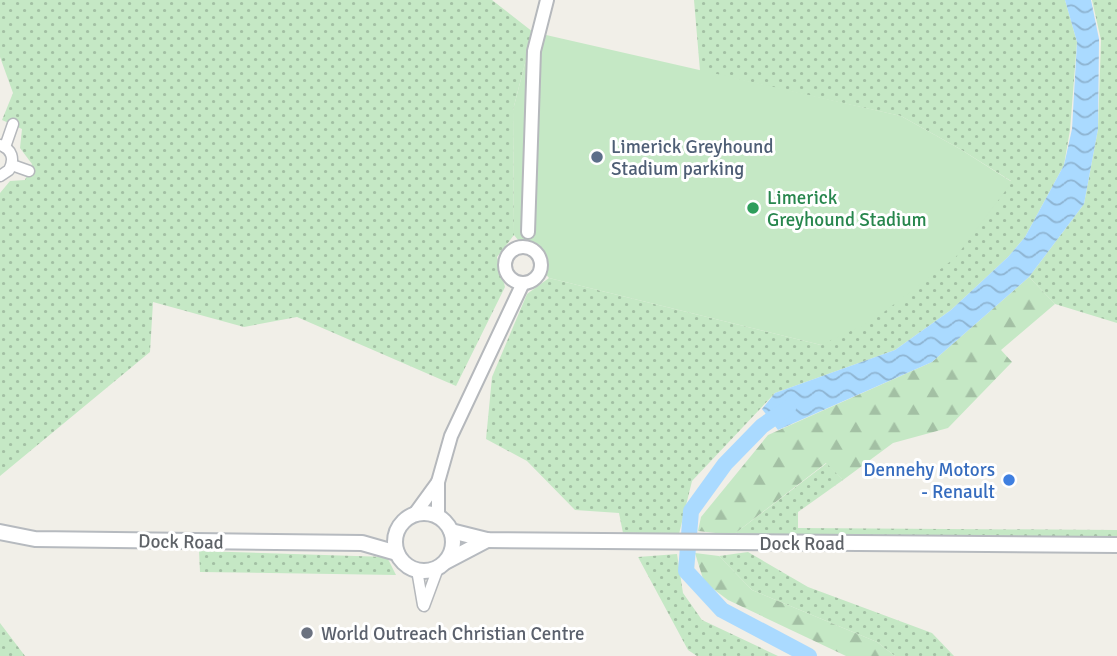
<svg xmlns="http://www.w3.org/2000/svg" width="1117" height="656" font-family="Signika,sans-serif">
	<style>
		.grass { fill: url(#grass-dots) }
		.forest { fill: url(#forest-firs) }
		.pitch { fill: #c5e8c5 }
		.water { fill: url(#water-waves) }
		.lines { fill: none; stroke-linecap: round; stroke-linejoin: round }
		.river { stroke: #aadaff; stroke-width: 16 }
		.minor-casing { stroke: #b5b8bc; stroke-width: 13 }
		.tertiary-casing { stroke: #b5b8bc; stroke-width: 16 }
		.secondary-casing { stroke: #b6babf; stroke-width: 18 }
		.minor { stroke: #fff; stroke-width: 10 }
		.tertiary { stroke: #fff; stroke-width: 12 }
		.secondary { stroke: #fff; stroke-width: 14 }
		.service-dot { fill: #5c6f8a; stroke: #fff; stroke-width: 2.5 }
		.leisure-dot { fill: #2e9e5b; stroke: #fff; stroke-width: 2.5 }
		.shop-dot { fill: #3f7fe0; stroke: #fff; stroke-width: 2.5 }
		.worship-dot { fill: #6b7280; stroke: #fff; stroke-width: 2.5 }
		.labels { text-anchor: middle; stroke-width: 6; stroke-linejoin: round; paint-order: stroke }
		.service-label { font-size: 19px; fill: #4e5e75; stroke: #fff; text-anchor: start }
		.leisure-label { font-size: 19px; fill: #27864d; stroke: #fff; text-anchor: start }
		.shop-label { font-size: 19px; fill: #366cbe; stroke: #fff; text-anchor: end }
		.street-label { font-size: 19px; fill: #5f6368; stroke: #fff }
		.worship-label { font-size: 19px; fill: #5b616d; stroke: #fff; text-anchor: start }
	</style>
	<defs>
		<pattern id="grass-dots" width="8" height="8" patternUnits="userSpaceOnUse" patternTransform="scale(1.75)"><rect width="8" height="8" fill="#c5e8c5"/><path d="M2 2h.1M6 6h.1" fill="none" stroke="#a3c0a4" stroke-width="1.8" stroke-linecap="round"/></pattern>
		<pattern id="forest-firs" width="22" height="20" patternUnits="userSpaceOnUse" patternTransform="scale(1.75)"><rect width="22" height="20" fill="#c5e8c5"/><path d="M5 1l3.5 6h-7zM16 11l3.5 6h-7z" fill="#a3c0a4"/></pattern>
		<pattern id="water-waves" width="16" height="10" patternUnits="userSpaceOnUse" patternTransform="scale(1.75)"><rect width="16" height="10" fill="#aadaff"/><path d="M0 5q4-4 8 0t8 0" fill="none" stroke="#8eb4d2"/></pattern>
	</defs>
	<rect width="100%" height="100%" fill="#f1efe8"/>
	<g class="grass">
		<path d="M0 0H492L533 32 513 110 514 235 497 257 505 287 456 386 297 317 244 327 153 302 150 352 0 476V193L10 181 25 180 32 164 20 148 22 129 2 120 13 93 0 57Z"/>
		<path d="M694 0H1065L1077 42 1070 130 1064 165 1025 237 1008 257 951 310 895 350 775 393 692 481 679 534 623 533 619 513 575 510 527 461 486 439 492 377 527 294 549 278 821 345 1011 181 960 149 901 116 700 71Z"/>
		<path d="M1092 0H1117V323L1055 304 1029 277 1084 204 1098 129 1101 40Z"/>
		<path d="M827 463 843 480 798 512V528L1117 530V538L733 535Z"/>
		<path d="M199 551 387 557 396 575 200 572Z"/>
		<path d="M748 552 808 587 932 633 954 656H895L877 642 752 590 719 556Z"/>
		<path d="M677 554 683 593 702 620 778 656H697L688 650 638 557Z"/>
		<path d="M0 623 25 656H0Z"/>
	</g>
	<g class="forest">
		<path d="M1029 277 1055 304 1001 350 1012 362 948 428 893 443 843 480 826 463 733 535 698 531 701 517 768 435 932 362Z"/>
		<path d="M695 553 719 556 752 590 877 642 895 656H846L728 600 704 582Z"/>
	</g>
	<path class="pitch" d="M533 32 901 116 960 149 1012 182 955 258 872 321 821 345 549 278 514 235 513 110Z"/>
	<path class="water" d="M1065 0H1091L1099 39 1098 129 1084 204 1029 277 932 362 778 430 762 409 775 393 895 350 951 310 1008 257 1025 237 1064 165 1072 129 1077 42Z"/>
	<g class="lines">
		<path class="river" d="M788 408 762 426 725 464 691 511 686 571 722 610 809 656"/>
		<defs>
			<g id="minor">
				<path d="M0 145C12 149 15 159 9 170L0 176"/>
				<path d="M5 147 13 124"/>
				<path d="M12 165 29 171"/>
				<path d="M417 570 423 605"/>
				<path d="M424 606 438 568"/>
			</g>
			<g id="tertiary">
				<path d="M528 232 534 51 547 0"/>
				<circle cx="523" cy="265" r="18"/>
				<path d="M414 515 438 482"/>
				<path d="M438 517V482L451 436 523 283"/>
			</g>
			<g id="secondary">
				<circle cx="424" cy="542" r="29"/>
				<path d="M451 531 487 540 1117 545"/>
				<path d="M0 532 35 539 362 543 397 553"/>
				<path d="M447 561 487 540"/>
			</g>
		</defs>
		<use href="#minor" class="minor-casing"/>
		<use href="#tertiary" class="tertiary-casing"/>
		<use href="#secondary" class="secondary-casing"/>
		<use href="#minor" class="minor"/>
		<use href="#tertiary" class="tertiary"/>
		<use href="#secondary" class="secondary"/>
	</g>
	<circle class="service-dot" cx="597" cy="157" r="7"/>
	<circle class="leisure-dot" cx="753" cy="208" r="7"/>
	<circle class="shop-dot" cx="1009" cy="480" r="7"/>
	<circle class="worship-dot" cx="307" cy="633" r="7"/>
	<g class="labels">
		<g class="service-label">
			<text x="611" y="153">Limerick Greyhound<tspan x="611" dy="22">Stadium parking</tspan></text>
		</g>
		<g class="leisure-label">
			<text x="767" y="204">Limerick<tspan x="767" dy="22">Greyhound Stadium</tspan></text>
		</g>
		<g class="shop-label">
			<text x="995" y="476">Dennehy Motors<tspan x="995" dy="22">- Renault</tspan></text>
		</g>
		<g class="street-label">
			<text transform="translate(181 541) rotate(1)" y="7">Dock Road</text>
			<text x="802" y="550">Dock Road</text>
		</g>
		<g class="worship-label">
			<text x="321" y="640">World Outreach Christian Centre</text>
		</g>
	</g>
</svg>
